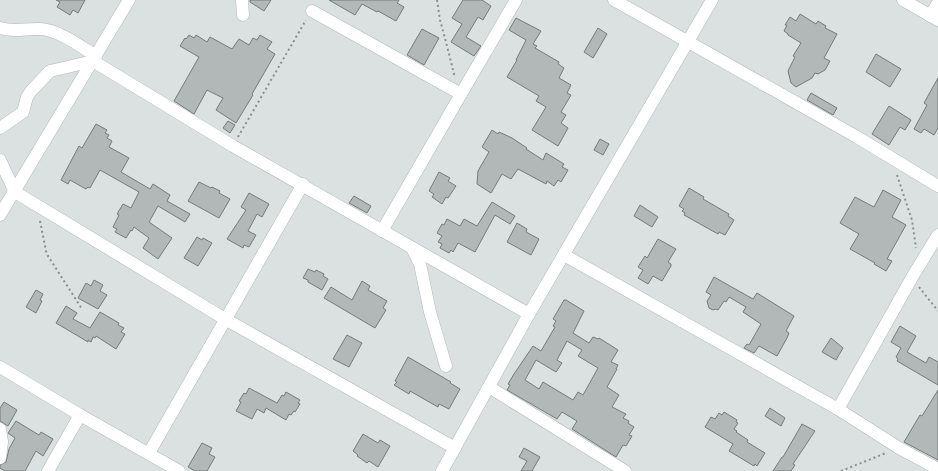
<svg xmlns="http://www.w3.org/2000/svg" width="938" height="471" font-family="'Space Grotesk',sans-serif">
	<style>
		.building { fill: #b2b8b7; stroke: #757b7a; fill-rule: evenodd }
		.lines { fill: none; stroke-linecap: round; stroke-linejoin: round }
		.minor-casing { stroke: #b2b8b7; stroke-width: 13 }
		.path { stroke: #898e8d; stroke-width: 2; stroke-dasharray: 2 3; stroke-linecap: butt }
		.minor { stroke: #fff; stroke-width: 12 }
	</style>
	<rect width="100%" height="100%" fill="#dae1e0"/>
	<g class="building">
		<path d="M56 0H85L78 13 73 10 70 15 57 7 60 2Z"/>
		<path d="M250 0H271L264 11 250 2Z"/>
		<path d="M329 0H399L397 3 404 7 396 21 378 11 377 12 362 4 355 15Z"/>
		<path d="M463 0H482L491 6 483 20 478 17 466 37 481 46 474 56 451 42 462 24 452 18Z"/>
		<path d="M800 14 816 24 818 21 826 26 825 28 837 34 824 58 830 61 825 70 818 74 815 73 812 78 796 87 791 83 788 71 795 57 793 56 801 43 788 35V34L784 31 787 25H785L790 17 796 21Z"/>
		<path d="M516 18 541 31 533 44 537 46 535 48 559 62 558 64 564 68 559 78 571 85 567 93 571 95 561 112 566 115 561 123 568 128 558 146 532 130 546 107 536 101 539 96 507 77 517 60H516L526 40 509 30Z"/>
		<path d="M598 28 607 34 593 58 584 52Z"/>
		<path d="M422 29 439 38 424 65 407 55Z"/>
		<path d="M189 35 194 38 196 35 207 42 210 37 232 49 239 39 249 45 253 38 257 40 260 35 272 42 267 49 275 54 252 94 253 95 236 123 216 110 223 98 207 90 194 114 174 101 199 57 180 46 185 38 186 39Z"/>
		<path d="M876 54 901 69 890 87 866 72Z"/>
		<path d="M938 78V128L934 135 924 129 921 133 914 129 927 105 924 103Z"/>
		<path d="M811 93 837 108 833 115 807 100Z"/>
		<path d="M889 106 911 120 905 130 900 127 889 145 872 134Z"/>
		<path d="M228 121 235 125 230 133 223 128Z"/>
		<path d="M96 124 107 130 105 133 109 135 107 138 112 141 109 147 129 158 121 172 150 189 153 184 170 195 167 201 190 214 185 222 158 206 149 222 172 238 158 259 143 248 149 238 134 227 132 231 131 230 126 238 115 232 117 229 113 227 119 215 117 214 123 204 131 208 139 192 100 170 90 188 88 187 86 189 70 180 68 184 61 180 79 146 82 148Z"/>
		<path d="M492 130 498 134 499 132 512 138 527 148 526 149 543 160 546 153 564 164 562 167 568 170 561 182 558 180 554 186 547 181 546 184 518 169 511 179 502 174 491 193 477 184 478 171 489 152 482 147Z"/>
		<path d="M600 139 609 144 603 155 594 150Z"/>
		<path d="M439 172 450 178 448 181 456 186 448 198 446 197 442 204 432 197 434 194 429 191Z"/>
		<path d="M199 182 211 188 212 187 220 191 219 193 230 199 219 218 188 201Z"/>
		<path d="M689 188 704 197 703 199 729 214 728 216 734 220 725 235 719 232 718 234 684 215 685 213 682 211 684 209 679 206Z"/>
		<path d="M883 190 901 200 892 217 906 225 887 259 892 261 886 271 874 264 875 263 850 249 859 234 840 223 855 197 874 207Z"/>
		<path d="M249 193 269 204 262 217 257 214 248 231 256 235 249 247 244 245 243 248 227 239 246 210 241 207Z"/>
		<path d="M354 196 371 206 367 213 349 203Z"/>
		<path d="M492 202 515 216 510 224 495 215 475 252 458 243 453 252 451 250 449 253 440 248 442 244 438 242 442 236 437 233 442 224 444 225 447 219 460 226 464 219 477 226Z"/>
		<path d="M640 205 658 217 652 227 634 216Z"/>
		<path d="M517 223 527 229 526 232 539 239 531 255 507 242Z"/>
		<path d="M197 237 202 240 203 238 212 243 198 266 184 258Z"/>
		<path d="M658 239 676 249 668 262 671 264V266L662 281 653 276 648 284 638 278 643 270 638 267 645 256 647 258Z"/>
		<path d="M308 269 315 272 316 270 324 274 323 276 328 279 322 290 308 282V280L303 278Z"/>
		<path d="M714 277 753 299 757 293 794 316 786 331 789 333 787 338 777 356 759 346 754 353 744 348 747 344 749 345 761 324 743 312 746 307 729 297 726 302 724 301 718 310 716 309 713 310 709 308 707 301 711 295 706 292Z"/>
		<path d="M94 280 103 285 100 291 107 295 98 309 78 298 86 283 91 286Z"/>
		<path d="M362 281 370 286 368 290 387 301 383 308 386 310 375 328 324 298 331 287 352 300Z"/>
		<path d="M36 290 43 294 40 300 42 301 36 313 26 307Z"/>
		<path d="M564 300H566L584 311 573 333 589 343 593 337 598 339 599 338 618 350 611 362 618 365 616 369H617L607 387 619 395 612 407 626 414 623 418 629 421 628 423 634 427 629 435 632 436 626 446 623 445 616 457 572 429 577 421 562 412 557 419 507 390 510 385 508 384 514 374 533 346 541 351 555 327 553 326 556 321 553 319ZM567 341 582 350 578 356 598 368 583 395 578 392 573 400 543 382 539 389 525 380 536 360 556 372 562 363 557 360Z"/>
		<path d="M66 306 77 313 73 319 90 328 100 312 119 323 118 325 124 328 121 332 125 334 116 349 96 336 95 338 93 337 91 342 88 340V342L56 323Z"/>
		<path d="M900 326 916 336 907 352 926 363 929 357 938 362V385L897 361 898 359 896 357 901 348 891 342Z"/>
		<path d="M347 335 362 343 349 367 333 359Z"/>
		<path d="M831 338 843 348 836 360 822 352Z"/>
		<path d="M408 357 451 382 450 383 460 389 449 409 439 404 438 407 410 391 409 394 394 385 397 382 395 381Z"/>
		<path d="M249 388 277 403 282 395 284 396 286 392 300 400 298 403 300 404 295 412 294 411 291 415 289 414 286 420 266 408 264 413 257 409 252 419 236 411 241 402 239 401 244 393 246 394Z"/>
		<path d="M938 390V460L904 442 920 415 922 416Z"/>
		<path d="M4 402 17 410 8 426 0 421V408Z"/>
		<path d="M770 408 785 418 781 426 765 416Z"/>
		<path d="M724 412 737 420 736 422 738 423 734 429 737 431 736 432 748 440 747 442 765 453 757 466 755 464 754 466 729 451 733 444 705 427 711 417 715 419 719 413 722 415Z"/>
		<path d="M16 421 39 435 41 432 53 439 43 456 36 451 25 471H5L0 468V465L6 462 9 449 15 438 8 433Z"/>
		<path d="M802 424 815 431 793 464 795 465 791 471H773L782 457H783Z"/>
		<path d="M363 434 378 443 380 440 390 446 378 467 369 461 367 463 357 456 358 455 353 451Z"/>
		<path d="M202 443 212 448 209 454 215 457 207 471H195L188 467Z"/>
		<path d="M524 448 540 457 532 471H521L527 461 519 457Z"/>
	</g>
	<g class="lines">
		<defs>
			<g id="minor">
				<path d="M242 0 243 15"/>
				<path d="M614 0 857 137 938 186"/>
				<path d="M903 0 938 20"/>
				<path d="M312 11 461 94"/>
				<path d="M930 16 938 3"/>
				<path d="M0 28C15 33 26 28 40 29 59 30 80 46 96 56"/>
				<path d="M0 128 23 112 27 97 31 91 50 71 93 61 233 146 529 314"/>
				<path d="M0 160 15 192 225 319 455 448"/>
				<path d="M0 215 129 0"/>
				<path d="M382 231 461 94 516 0"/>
				<path d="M412 248 420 264 430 312 446 366"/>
				<path d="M564 255 838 409 899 448 938 469"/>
				<path d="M0 367 80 415 179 471"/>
				<path d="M489 387 625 471"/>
				<path d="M838 409 914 274 938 235"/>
				<path d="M0 429 2 442 0 458"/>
				<path d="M149 453 303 184"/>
				<path d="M48 471 80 415"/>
				<path d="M442 471 529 314 712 0"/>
			</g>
		</defs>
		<use href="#minor" class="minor-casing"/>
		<g class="path">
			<path d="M437 0 440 20 446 42 455 78"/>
			<path d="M238 137 306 20"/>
			<path d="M897 175 912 220 916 248"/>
			<path d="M40 221 46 251 48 256 82 309"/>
			<path d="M919 287 938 311"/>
			<path d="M841 471 886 453"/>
		</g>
		<use href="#minor" class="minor"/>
	</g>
</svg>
